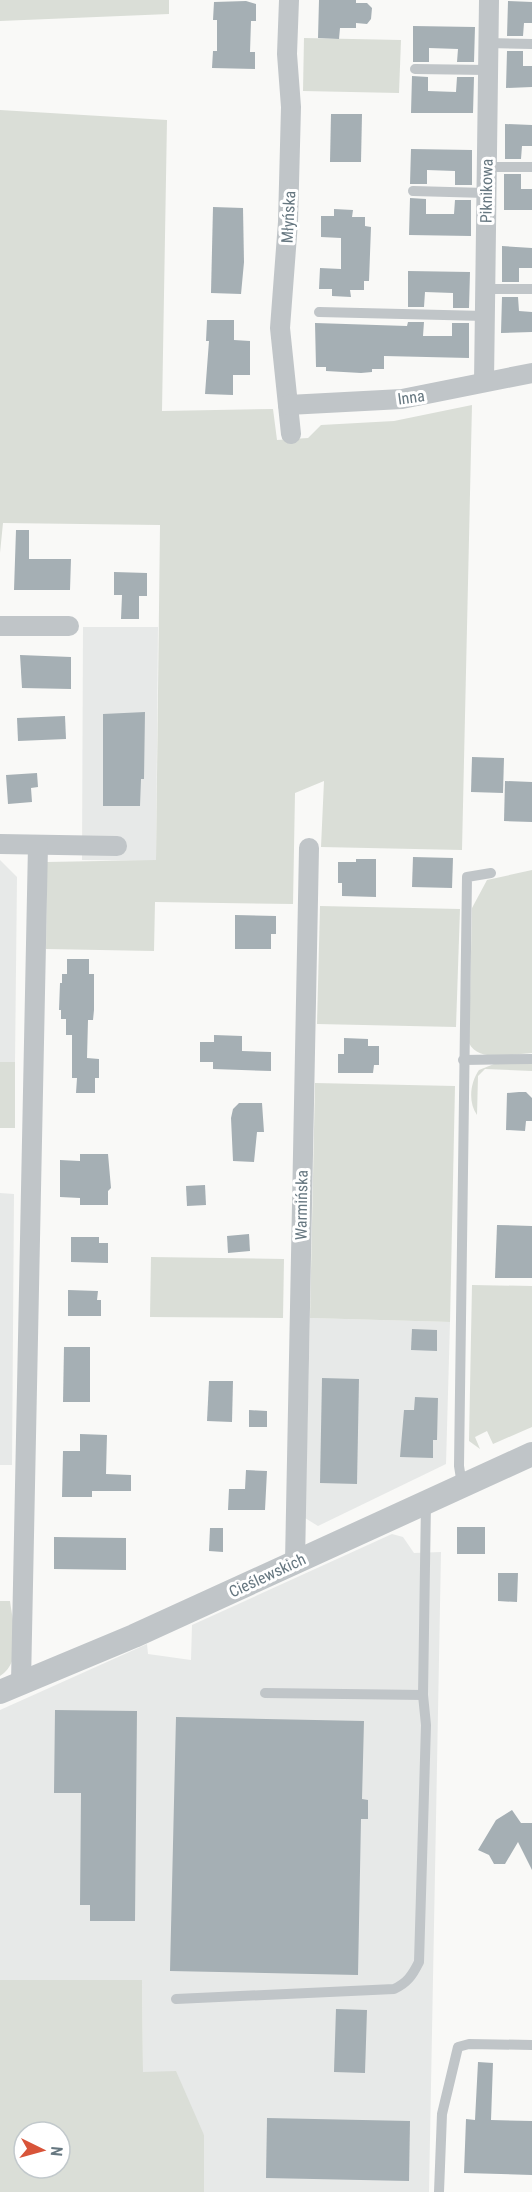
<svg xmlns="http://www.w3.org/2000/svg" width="532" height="2192" font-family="'Roboto Condensed',sans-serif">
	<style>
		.built { fill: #e7e9e8 }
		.green { fill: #daded7; fill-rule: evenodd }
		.building { fill: #a5afb4 }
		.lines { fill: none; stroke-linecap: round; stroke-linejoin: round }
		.service { stroke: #c0c5c8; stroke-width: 10 }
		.minor { stroke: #c0c5c8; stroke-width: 20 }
		.tertiary { stroke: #c0c5c8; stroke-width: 24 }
		.labels { text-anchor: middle; stroke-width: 6; stroke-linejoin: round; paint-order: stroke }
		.street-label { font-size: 16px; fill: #667780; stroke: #fff }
	</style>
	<rect width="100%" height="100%" fill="#f9f9f7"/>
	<g class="built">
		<path d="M83 627H158L156 861 82 860Z"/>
		<path d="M0 860 17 877 15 1062H0Z"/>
		<path d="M0 1193 14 1194 12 1465H0Z"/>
		<path d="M310 1318 450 1322 446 1464 318 1526 305 1518Z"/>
		<path d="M392 1534 403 1537 414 1553 441 1552 429 2192H204V2135L143 2072 142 1980H0V1710L147 1644 148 1654 191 1660 192 1625Z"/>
	</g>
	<g class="green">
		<path d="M0 0H169V14L0 21Z"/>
		<path d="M304 38 401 40 399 93 303 91Z"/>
		<path d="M0 110 167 120 162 411 273 409 277 440 308 438 321 425 394 421 472 405 462 850 321 847 324 781 295 793 293 904 155 902 154 951 46 949 47 862 156 860 160 525 3 523 0 553Z"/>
		<path d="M532 870V1053C513 1054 478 1063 469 1043L472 908 487 880Z"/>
		<path d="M320 906 460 909 456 1027 317 1024Z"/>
		<rect x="0" y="1062" width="15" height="66"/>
		<path d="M494 1064H532V1071L485 1069 478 1076 477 1115C468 1102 470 1083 479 1070Z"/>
		<path d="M315 1083 455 1086 450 1322 310 1318Z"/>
		<path d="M151 1257 284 1259 283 1318 150 1317Z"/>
		<path d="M472 1285 532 1286V1427L493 1444 487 1431 475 1437 480 1449 469 1441Z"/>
		<path d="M0 1601H10C13 1625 24 1661 0 1676Z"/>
		<path d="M0 1980H142L143 2072 176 2071 204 2135V2192H0ZM24 2132H60V2168H24Z"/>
	</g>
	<g class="building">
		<path d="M319 0H356V3H367L372 8 371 19 367 24 356 23V28H340L339 39 318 38Z"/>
		<path d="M246 1 256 4V21H251L250 52H255V69L212 68 213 51H217V20H213L214 2Z"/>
		<path d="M508 1 532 2V23H524L523 36H507Z"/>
		<path d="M413 26 475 27 474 62H457L458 49 429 48V62H413Z"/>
		<path d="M507 51H523V66H532V87L506 88Z"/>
		<path d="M412 76 428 77V91L456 92 457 77H474L473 113H411Z"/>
		<path d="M331 114H362L361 162H330Z"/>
		<path d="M505 124 532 125V146H522L521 159H505Z"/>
		<path d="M411 149 472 150V185H455V171L427 170V184H410Z"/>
		<path d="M504 174H521V189H532V210H504Z"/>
		<path d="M410 198 426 199V214H454L455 200H471V236L409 235Z"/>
		<path d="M213 207 243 208 244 262 241 294 211 293Z"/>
		<path d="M334 209 353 210 352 217H365V226L371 227 369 281H364V290H350L351 297 332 296V289H319L320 268 341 269V238L321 237V216H334Z"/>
		<path d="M502 246 532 248V268H519V282H502Z"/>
		<path d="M408 271 470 272 469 308H453V293L425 292 424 307H408Z"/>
		<path d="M502 297H518L519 311 532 312V332L501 333Z"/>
		<path d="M207 320H234V340L250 341V375H233V395L205 394 209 341H206Z"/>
		<path d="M408 322H424L423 336H452V323H469V358L384 356V369H372V372L361 373 326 371V367H316L315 323 407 326Z"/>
		<path d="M16 530H29V559H71L70 590H14Z"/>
		<path d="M114 572 147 573V596H139V619H121L122 595H114Z"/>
		<path d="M20 655 71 657V689L22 688Z"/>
		<path d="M145 712 144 779H141L140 806H103V714Z"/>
		<path d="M65 716 66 739 18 741 17 718Z"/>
		<path d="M472 757 504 758 503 793 471 792Z"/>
		<path d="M37 773 38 787 31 788 32 802 8 804 6 775Z"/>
		<path d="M505 781 532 782V822L504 821Z"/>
		<path d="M413 857 453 858 452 888 412 887Z"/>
		<path d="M356 859H376V897L342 896V883H338V862H356Z"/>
		<path d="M235 915 276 916V934H271V949H235Z"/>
		<path d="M67 959H89V974H94V1010L93 1020H88L87 1058 99 1059V1078H95V1093H76L77 1078H72V1035H66V1019H61V1010H59L60 983H62V974H67Z"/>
		<path d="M214 1035 242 1036V1051L271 1052V1071L213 1069V1062H200V1042H214Z"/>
		<path d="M344 1038 368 1039V1046H379V1065H374L373 1073H338V1054H344Z"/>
		<path d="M519 1092H526L532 1098V1121H526L525 1131 506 1130 507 1093Z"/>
		<path d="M239 1103H262L264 1132H257L254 1162 233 1161 231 1118 233 1109Z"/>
		<path d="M80 1154H108L111 1188 108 1191V1205H80V1198L60 1197V1160L80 1161Z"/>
		<path d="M205 1185 206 1205 187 1206 186 1186Z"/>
		<path d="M497 1225 532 1226V1278H495Z"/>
		<path d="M249 1234 250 1251 228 1253 227 1236Z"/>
		<path d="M71 1237H99V1243H108V1263L71 1262Z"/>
		<path d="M68 1290 98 1291 97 1300H101V1316H68Z"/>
		<path d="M412 1329 437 1330V1351L411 1350Z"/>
		<path d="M64 1347H90V1402H63Z"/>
		<path d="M322 1378 359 1379 357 1484 320 1483Z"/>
		<path d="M209 1381H233L232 1422 207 1421Z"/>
		<path d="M415 1397 438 1398 437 1440H433V1458L400 1457 404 1410H414Z"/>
		<path d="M249 1410 267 1411V1427H249Z"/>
		<path d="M80 1434 107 1435 106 1474 131 1475V1491H92V1497H62L63 1451H80Z"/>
		<path d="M246 1470 267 1471 265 1510H228L229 1489H245Z"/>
		<rect x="457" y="1527" width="28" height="27"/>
		<path d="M210 1528H223V1552L209 1551Z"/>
		<path d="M54 1537 126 1538V1570L54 1569Z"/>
		<path d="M498 1573H518L517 1602 498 1601Z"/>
		<path d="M55 1710 137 1711 135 1921H90V1905H80L81 1793H54Z"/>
		<path d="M176 1717 364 1721 362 1799 368 1800V1819H361L358 1975 170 1971Z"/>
		<path d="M512 1810 521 1823H532V1870L518 1842 505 1864H494L489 1855 478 1850 496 1820Z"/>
		<path d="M336 2009 367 2010 365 2073 334 2072Z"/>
		<path d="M478 2062 493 2063 491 2120 532 2121V2175L464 2173 466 2119 475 2120Z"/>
		<path d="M267 2118 410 2121 409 2181 266 2178Z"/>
	</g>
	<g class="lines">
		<g class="service">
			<path d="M488 43 532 44"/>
			<path d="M415 69 487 70"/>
			<path d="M486 167H532"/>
			<path d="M413 191 486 193"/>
			<path d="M485 289H532"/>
			<path d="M319 312 485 316"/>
			<path d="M463 1060 532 1059"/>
			<path d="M462 1485 459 1466 467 877 491 873"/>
			<path d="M265 1693 423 1695"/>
			<path d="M176 1999 394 1989C407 1983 412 1976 419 1962L426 1725 423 1695 426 1502"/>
			<path d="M439 2192 442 2114 458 2047 469 2044 532 2045"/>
		</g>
		<g class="minor">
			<path d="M289 0 287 54 291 107 288 222 280 328 291 434"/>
			<path d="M484 382 489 0"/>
			<path d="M288 405 402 399 532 373"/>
			<path d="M0 626H69"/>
			<path d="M0 844 117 846"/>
			<path d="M295 1562 309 848"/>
			<path d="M21 1683 38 845"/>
		</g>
		<path class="tertiary" d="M0 1692 134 1636 532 1454"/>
	</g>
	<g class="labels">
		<g class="street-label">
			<text transform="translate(486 191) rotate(-89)" y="6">Piknikowa</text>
			<text transform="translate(288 217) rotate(-87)" y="6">Młyńska</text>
			<text transform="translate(411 397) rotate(-8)" y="6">Inna</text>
			<text transform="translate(301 1205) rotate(-89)" y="6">Warmińska</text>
			<text transform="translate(267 1575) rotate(-25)" y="6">Cieślewskich</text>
		</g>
	</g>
	<g transform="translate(42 2150) rotate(95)"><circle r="28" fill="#ffffff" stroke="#c2c9cc" stroke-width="1.5"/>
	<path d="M0-4.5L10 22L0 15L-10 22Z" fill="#d85439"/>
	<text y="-9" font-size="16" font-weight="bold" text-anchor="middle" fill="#667780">N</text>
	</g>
</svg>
